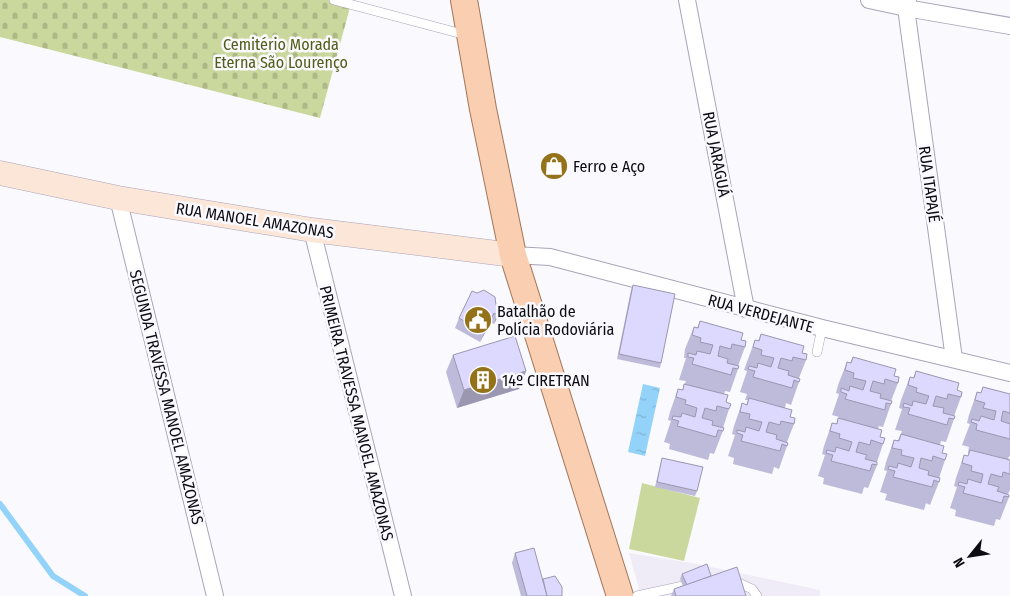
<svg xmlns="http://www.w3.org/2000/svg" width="1010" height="596" font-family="'Fira Sans Condensed',sans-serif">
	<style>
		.built { fill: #efecf7 }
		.grass { fill: #cbd89d }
		.cemetery { fill: url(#cemetery-stones) }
		.water { fill: url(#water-ripples) }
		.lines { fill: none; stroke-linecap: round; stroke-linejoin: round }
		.stream { stroke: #93d3fa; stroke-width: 6 }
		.lane-casing { stroke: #a9a4b8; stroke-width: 10 }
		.street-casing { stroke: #a9a4b8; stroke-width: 18 }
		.secondary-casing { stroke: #a9a4b8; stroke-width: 25 }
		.primary-casing { stroke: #a47558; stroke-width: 28 }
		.lane { stroke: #fff; stroke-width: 9 }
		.street { stroke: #fff; stroke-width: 16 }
		.secondary { stroke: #fce6d8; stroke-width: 24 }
		.primary { stroke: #f9ceb1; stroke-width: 26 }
		.wall { fill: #bebada }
		.shaded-wall { fill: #9b97b1 }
		.building { fill: #ddd8fd; stroke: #9b97b1 }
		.labels { text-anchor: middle; stroke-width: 5; stroke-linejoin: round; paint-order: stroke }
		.park-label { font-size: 16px; fill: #525c18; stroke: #faf9fe }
		.street-label { font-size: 16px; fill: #0e0c13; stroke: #faf9fe }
		.poi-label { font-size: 16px; fill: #0e0c13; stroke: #faf9fe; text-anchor: start }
	</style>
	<defs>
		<pattern id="cemetery-stones" width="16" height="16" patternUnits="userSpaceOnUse" patternTransform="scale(1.25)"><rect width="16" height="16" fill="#cbd89d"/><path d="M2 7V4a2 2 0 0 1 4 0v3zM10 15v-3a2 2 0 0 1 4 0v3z" fill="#adb886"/></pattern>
		<pattern id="water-ripples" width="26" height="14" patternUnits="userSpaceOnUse" patternTransform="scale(1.25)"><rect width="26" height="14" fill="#93d3fa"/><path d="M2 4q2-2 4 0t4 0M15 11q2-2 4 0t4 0" fill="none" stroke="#7eb4d5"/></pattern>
	</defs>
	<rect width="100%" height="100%" fill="#faf9fe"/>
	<path class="built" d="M629 553 697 564 820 590V596H641Z"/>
	<path class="grass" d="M642 483 700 498 684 561 629 549Z"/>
	<path class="cemetery" d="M0 0H352L320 118 0 37Z"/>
	<path class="water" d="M643 384 660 388 645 456 628 452Z"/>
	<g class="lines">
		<path class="stream" d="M0 504 53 576 85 596"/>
		<defs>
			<g id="lane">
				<path d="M334 0 466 35"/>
				<path d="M817 352 822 328"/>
				<path d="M732 580 752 589 757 596"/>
				<path d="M637 596 683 586"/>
			</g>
			<g id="street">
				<path d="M687 0 746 309"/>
				<path d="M869 0 906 8 1010 26"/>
				<path d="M908 0 906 8 954 359"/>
				<path d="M118 198 215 596"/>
				<path d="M312 230 403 596"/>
				<path d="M513 255 550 257 822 328 1010 373"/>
			</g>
			<path id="secondary" d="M0 173 118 198 312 230 513 255"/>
			<path id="primary" d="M464 0 483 109 513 255 620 596"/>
		</defs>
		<use href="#lane" class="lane-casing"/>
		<use href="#street" class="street-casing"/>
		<use href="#secondary" class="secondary-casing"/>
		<use href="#primary" class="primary-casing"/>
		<use href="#lane" class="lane"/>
		<use href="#street" class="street"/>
		<use href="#secondary" class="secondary"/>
		<use href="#primary" class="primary"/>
	</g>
	<g class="wall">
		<path d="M633 285 661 363 660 368 617 359 631 290Z"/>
		<path d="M496 305 501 308 497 318 494 324 491 322 480 342 455 328 459 318Z"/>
		<path d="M700 321 741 340 745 347 738 366V369L730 392 725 391 724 394 726 402 729 409 723 428H724L714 454 710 453 708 460 669 449 670 444 664 442 671 421 668 420 670 412 678 389 682 390 686 381 679 380 686 358H684L685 349 694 327 697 328Z"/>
		<path d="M761 334 802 353 806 360 799 378V382L791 405 786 403 785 408 794 424 787 442V446L779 469 774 467 772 474 733 464 734 458 728 456 735 435 732 434 734 426 742 403 746 405 748 400H745L747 394 740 392 747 371 744 370 755 340 758 341Z"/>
		<path d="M453 355 526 371 519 389 457 408 446 372Z"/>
		<path d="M853 357 894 376 898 383 891 401V404L883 427 879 426 878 428 880 437 883 444 877 462V465L868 488 864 487 862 494 823 484 824 478 818 476 825 455 822 454 824 446 832 423 836 424 839 417 832 415 839 394 836 393 838 385 847 362 850 363Z"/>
		<path d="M916 371 957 390 961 397 954 416V419L946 442 941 441 940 445 942 453 945 460 939 478V482L930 505 926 503 924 510 885 500 887 494 880 492 887 471 884 470 886 462 894 440H898L901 434 902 431 895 430 902 409 899 408 901 400 910 377 913 378Z"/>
		<path d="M983 387 1010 394V457L1009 456 1008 460H1010V490L1008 494 1009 497 1000 520 996 519 994 526 955 516 956 510 950 508 957 487 954 486 956 478 964 455 968 456 969 453H968L969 447 962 445 970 424 967 423 969 415 977 392 981 393Z"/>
		<path d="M662 458 697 491 695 496 655 487Z"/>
		<path d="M515 553 543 579 562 596H521L512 563Z"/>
		<path d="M682 574 711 576 746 596H671L674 589 683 586 680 579Z"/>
	</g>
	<g class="shaded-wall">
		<path d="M501 308 497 318 494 324 497 315Z"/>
		<path d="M494 313 491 322 480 342 484 333Z"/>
		<path d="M526 371 519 389 457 408 464 390Z"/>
	</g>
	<g class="building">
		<path d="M633 285 675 294 661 363 619 354Z"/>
		<path d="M484 290 495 297 496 305 501 308 497 315 494 313 484 333 459 318 472 291 477 293Z"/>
		<path d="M700 321 743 333 741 340 746 341 745 347 732 344 731 349 720 346 718 356 728 359 727 363 739 366 738 369 733 368 731 375 692 364 694 358 688 357V353L696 355 697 351 710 354 713 345 700 342 701 338 692 335 694 327 698 328Z"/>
		<path d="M761 334 804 346 802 353 807 354 806 360 793 357 792 361 781 358 778 368 789 371 788 375 800 379 799 382 794 380 792 388 753 377 755 371 748 369 749 366 757 368 758 363 771 367 774 358 761 355 762 350 753 347 755 340 759 341Z"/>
		<path d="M515 336 526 371 464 390 453 355Z"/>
		<path d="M853 357 896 369 894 376 899 377 898 383 885 379 884 384 873 381 870 391 881 394 880 398 892 401 891 404 886 403 885 410 845 399 847 394 841 392V388L849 391 850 386 863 390 866 381 853 378 854 373 845 370 847 362 851 363Z"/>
		<path d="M916 371 959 383 957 390 962 392 961 397 948 394 947 399 936 396 933 406 944 408 943 413 955 416 954 419 949 418 947 425 908 414 910 408 903 407 904 403 912 406 913 401 926 404 929 396 916 392 917 388 908 385 910 377 914 378Z"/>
		<path d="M684 384 728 395 726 402 731 404 729 409 717 406 716 411 705 408 702 418 713 421 712 425 724 428 723 431 718 430 716 437 677 426 679 421 672 419 673 416 681 417 682 413 695 417 697 408 685 404 686 400 676 397 678 389 683 390Z"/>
		<path d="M983 387 1010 394V413L1003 411 1001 421 1010 424V439L976 430 977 424 971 422 972 419 979 421 981 416 994 420 996 411 983 408 985 403 975 400 977 392 981 393Z"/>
		<path d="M749 398 792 410 790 417 795 418 794 424 781 421 780 425 769 422 766 432 777 435 776 439 788 443 787 446 782 444 780 451 741 441 743 435 737 433V430L745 432 746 427 759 431 762 422 749 419 750 414 740 412 742 403 747 405Z"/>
		<path d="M838 418 882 430 880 437 885 438 883 444 871 440 870 445 859 442 856 452 867 455 865 459 877 462V465L872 464 870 471 831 461 833 455 826 453 827 450 835 452 836 447 849 451 852 442 839 438 840 434 830 431 832 423 837 424Z"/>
		<path d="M901 434 944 446 942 453 947 454 945 460 933 456 932 461 921 458 919 468 929 471 928 475 940 478 939 482 934 480 932 487 893 477 895 471 888 469 889 466 897 468 898 463 911 467 914 458 901 455 902 450 892 448 894 440 899 441Z"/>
		<path d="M970 450 1010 460V474L1003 472 1002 477 991 474 988 484 999 487 997 491 1009 495V497L1004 496 1002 503 963 493 965 487 958 485 959 482 967 484 968 479 981 483 983 474 971 471 972 466 962 463 964 455 968 456Z"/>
		<path d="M662 458 703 467 697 491 657 482Z"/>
		<path d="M534 548 547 596H527L515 553Z"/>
		<path d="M707 564 711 576 687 585 682 574Z"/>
		<path d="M737 567 746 596H676L674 589Z"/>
		<path d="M555 576 562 587V596H547L543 579Z"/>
	</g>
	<defs>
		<symbol id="shop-disc" viewBox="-11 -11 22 22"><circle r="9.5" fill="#94721a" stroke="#faf9fe"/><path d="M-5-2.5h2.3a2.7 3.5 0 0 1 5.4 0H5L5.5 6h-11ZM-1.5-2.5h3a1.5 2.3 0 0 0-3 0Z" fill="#fff"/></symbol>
		<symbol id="civic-disc" viewBox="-11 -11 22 22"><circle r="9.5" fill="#94721a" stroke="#faf9fe"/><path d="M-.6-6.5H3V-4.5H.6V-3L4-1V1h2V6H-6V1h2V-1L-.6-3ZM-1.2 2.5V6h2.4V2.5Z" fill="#fff"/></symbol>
		<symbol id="building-disc" viewBox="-11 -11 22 22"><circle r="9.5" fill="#94721a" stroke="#faf9fe"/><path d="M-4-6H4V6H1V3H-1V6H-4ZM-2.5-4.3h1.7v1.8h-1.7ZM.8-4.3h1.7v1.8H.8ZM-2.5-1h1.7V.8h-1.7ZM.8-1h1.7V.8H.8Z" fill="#fff"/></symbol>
	</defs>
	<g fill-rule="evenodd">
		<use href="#shop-disc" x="538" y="150" width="32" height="32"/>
		<use href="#civic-disc" x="462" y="304" width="32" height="32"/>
		<use href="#building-disc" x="467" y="364" width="32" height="32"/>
	</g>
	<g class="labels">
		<g class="park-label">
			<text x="281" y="50">Cemitério Morada<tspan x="281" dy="18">Eterna São Lourenço</tspan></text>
		</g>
		<g class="street-label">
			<text transform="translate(717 154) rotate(79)" y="6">RUA JARAGUÁ</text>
			<text transform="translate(930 184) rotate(82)" y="6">RUA ITAPAJÉ</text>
			<text transform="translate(255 220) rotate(9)" y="6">RUA MANOEL AMAZONAS</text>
			<text transform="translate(761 313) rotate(15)" y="6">RUA VERDEJANTE</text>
			<text transform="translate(167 397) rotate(76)" y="6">SEGUNDA TRAVESSA MANOEL AMAZONAS</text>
			<text transform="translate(357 413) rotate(76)" y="6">PRIMEIRA TRAVESSA MANOEL AMAZONAS</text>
		</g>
		<g class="poi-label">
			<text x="573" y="172">Ferro e Aço</text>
			<text x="497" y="317">Batalhão de<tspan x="497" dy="18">Polícia Rodoviária</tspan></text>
			<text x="502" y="386">14º CIRETRAN</text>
		</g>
	</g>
	<g transform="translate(970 556) rotate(240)" stroke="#faf9fe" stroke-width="4" paint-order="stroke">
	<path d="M0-4L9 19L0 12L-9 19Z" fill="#0e0c13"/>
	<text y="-8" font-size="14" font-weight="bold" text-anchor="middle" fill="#0e0c13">N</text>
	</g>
</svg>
